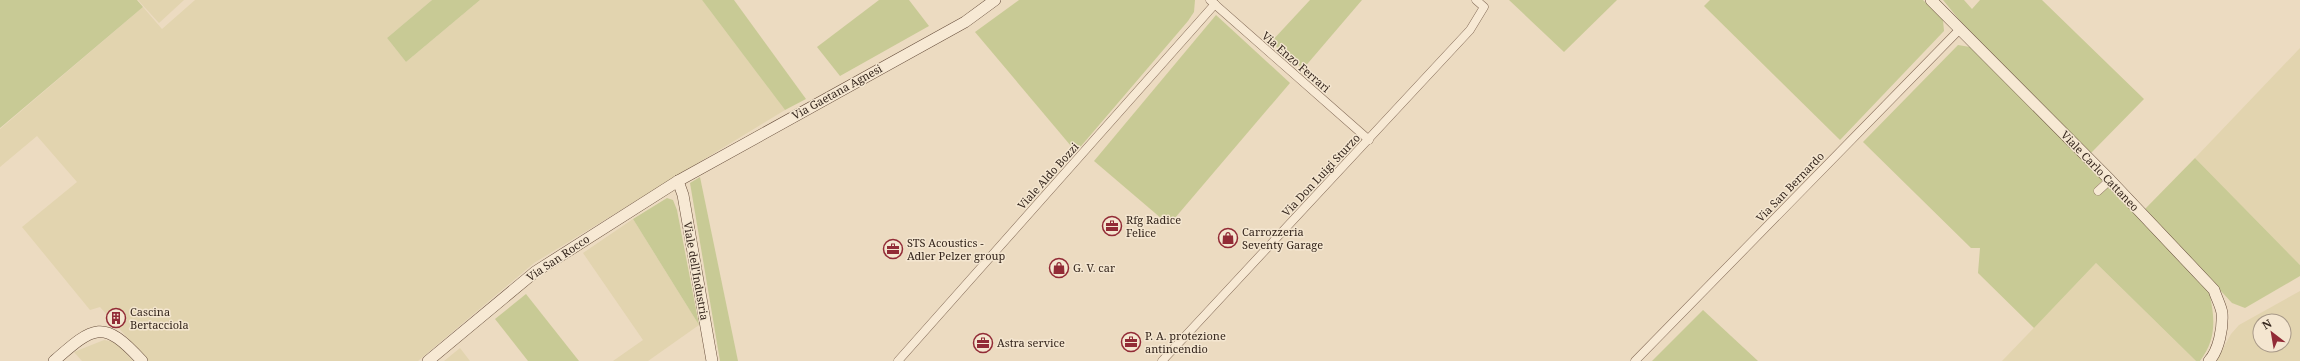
<svg xmlns="http://www.w3.org/2000/svg" width="2300" height="361" font-family="'Noto Serif',serif">
	<style>
		.farmland { fill: #e2d4af; fill-rule: evenodd }
		.green { fill: #c8ca95 }
		.lines { fill: none; stroke-linecap: round; stroke-linejoin: round }
		.street-casing { stroke: #856c59; stroke-width: 9 }
		.secondary-casing { stroke: #674e3c; stroke-width: 12 }
		.street { stroke: #f7e9d4; stroke-width: 8 }
		.secondary { stroke: #f7e9d4; stroke-width: 11 }
		.labels { text-anchor: middle; stroke-width: 3; stroke-linejoin: round; paint-order: stroke }
		.street-label { font-size: 11px; fill: #35261d; stroke: #f4e6d0 }
		.poi-label { font-size: 11px; fill: #35261d; stroke: #f4e6d0; text-anchor: start }
	</style>
	<rect width="100%" height="100%" fill="#ecdbc1"/>
	<g class="farmland">
		<path d="M138 0H184L159 23Z"/>
		<path d="M195 0H432L387 38 406 62 480 0H702L785 110 534 263 418 361H148L100 307 90 310 22 227 77 182 37 136 0 167V129L143 7 162 29Z"/>
		<path d="M2300 48V265L2195 158Z"/>
		<path d="M633 219 699 325 648 361H613L643 340 583 253Z"/>
		<path d="M2096 263 2196 361H2002Z"/>
		<path d="M2300 291V361H2216L2231 334 2239 325ZM2260 321H2284V345H2260Z"/>
		<path d="M104 340 116 342 133 361H82L74 352Z"/>
		<path d="M460 348 470 361H444Z"/>
	</g>
	<g class="green">
		<path d="M0 0H137L143 7 0 128Z"/>
		<path d="M432 0H480L406 62 387 38Z"/>
		<path d="M702 0H734L806 99 785 110Z"/>
		<path d="M879 0H909L929 26 840 76 817 47Z"/>
		<path d="M1019 0H1195L1194 12 1188 21 1076 152 975 32Z"/>
		<path d="M1310 0H1362L1303 69 1271 42Z"/>
		<path d="M1509 0H1617L1564 52Z"/>
		<path d="M1710 0H1923L1943 20 1944 31 1840 140 1704 6Z"/>
		<path d="M1943 0H1964L1972 9 1980 0H2042L2144 99 2091 153 1961 22Z"/>
		<path d="M1216 15 1290 83 1169 225 1094 161Z"/>
		<path d="M1958 45 1970 47 2103 180 2095 188 2109 186 2209 292C2215 317 2217 339 2200 361H2196L2096 263 2034 328 1978 273 1980 248H1971L1863 142Z"/>
		<path d="M2195 158 2300 265V276L2245 308 2232 303 2145 209Z"/>
		<path d="M700 177 738 361H720L690 183Z"/>
		<path d="M667 198 673 200 677 210 699 325 633 219Z"/>
		<path d="M526 294 579 361H528L495 319Z"/>
		<path d="M1703 310 1758 361H1652Z"/>
	</g>
	<g class="lines">
		<defs>
			<g id="street">
				<path d="M1210 0 1369 140"/>
				<path d="M2098 191 2110 180"/>
				<path d="M898 361 1215 4"/>
				<path d="M1162 361 1470 30 1484 7 1476 0"/>
				<path d="M1635 361 1960 29"/>
			</g>
			<g id="secondary">
				<path d="M1931 0 2110 180 2214 290C2216 297 2221 306 2222 313 2223 328 2219 350 2209 361"/>
				<path d="M678 181 683 195 712 361"/>
				<path d="M54 361C94 326 103 318 142 361"/>
				<path d="M428 361 535 272 678 181 965 22 995 0"/>
			</g>
		</defs>
		<use href="#street" class="street-casing"/>
		<use href="#secondary" class="secondary-casing"/>
		<use href="#street" class="street"/>
		<use href="#secondary" class="secondary"/>
	</g>
	<defs>
		<symbol id="office-ring" viewBox="-11 -11 22 22"><circle r="9.5" fill="#f4e6d0" stroke="#922b36" stroke-width="1.5"/><path d="M-6-3h4V-5.5h4V-3h4V5H-6ZM-1-4.5V-3h2v-1.5ZM-6 0V1H6V0Z" fill="#922b36"/></symbol>
		<symbol id="shop-ring" viewBox="-11 -11 22 22"><circle r="9.5" fill="#f4e6d0" stroke="#922b36" stroke-width="1.5"/><path d="M-5-2.5h2.3a2.7 3.5 0 0 1 5.4 0H5L5.5 6h-11ZM-1.5-2.5h3a1.5 2.3 0 0 0-3 0Z" fill="#922b36"/></symbol>
		<symbol id="building-ring" viewBox="-11 -11 22 22"><circle r="9.5" fill="#f4e6d0" stroke="#922b36" stroke-width="1.5"/><path d="M-4-6H4V6H1V3H-1V6H-4ZM-2.5-4.3h1.7v1.8h-1.7ZM.8-4.3h1.7v1.8H.8ZM-2.5-1h1.7V.8h-1.7ZM.8-1h1.7V.8H.8Z" fill="#922b36"/></symbol>
	</defs>
	<g fill-rule="evenodd">
		<use href="#office-ring" x="1101" y="215" width="22" height="22"/>
		<use href="#shop-ring" x="1217" y="227" width="22" height="22"/>
		<use href="#office-ring" x="882" y="238" width="22" height="22"/>
		<use href="#shop-ring" x="1048" y="257" width="22" height="22"/>
		<use href="#building-ring" x="105" y="307" width="22" height="22"/>
		<use href="#office-ring" x="1120" y="331" width="22" height="22"/>
		<use href="#office-ring" x="972" y="332" width="22" height="22"/>
	</g>
	<g class="labels">
		<g class="street-label">
			<text transform="translate(1296 62) rotate(41)" y="4">Via Enzo Ferrari</text>
			<text transform="translate(837 92) rotate(-29)" y="4">Via Gaetana Agnesi</text>
			<text transform="translate(2100 171) rotate(46)" y="4">Viale Carlo Cattaneo</text>
			<text transform="translate(1321 175) rotate(-47)" y="4">Via Don Luigi Sturzo</text>
			<text transform="translate(1048 176) rotate(-48)" y="4">Viale Aldo Bozzi</text>
			<text transform="translate(1790 187) rotate(-46)" y="4">Via San Bernardo</text>
			<text transform="translate(558 258) rotate(-34)" y="4">Via San Rocco</text>
			<text transform="translate(696 271) rotate(80)" y="4">Viale dell'Industria</text>
		</g>
		<g class="poi-label">
			<text x="1126" y="224">Rfg Radice<tspan x="1126" dy="13">Felice</tspan></text>
			<text x="1242" y="236">Carrozzeria<tspan x="1242" dy="13">Seventy Garage</tspan></text>
			<text x="907" y="247">STS Acoustics -<tspan x="907" dy="13">Adler Pelzer group</tspan></text>
			<text x="1073" y="272">G. V. car</text>
			<text x="130" y="316">Cascina<tspan x="130" dy="13">Bertacciola</tspan></text>
			<text x="1145" y="340">P. A. protezione<tspan x="1145" dy="13">antincendio</tspan></text>
			<text x="997" y="347">Astra service</text>
		</g>
	</g>
	<g transform="translate(2272 333) rotate(329)"><circle r="19" fill="#f4e6d0" stroke="#a89988"/>
	<path d="M0-3L7 15L0 10L-7 15Z" fill="#922b36"/>
	<text y="-6" font-size="11" font-weight="bold" text-anchor="middle" fill="#35261d">N</text>
	</g>
</svg>
